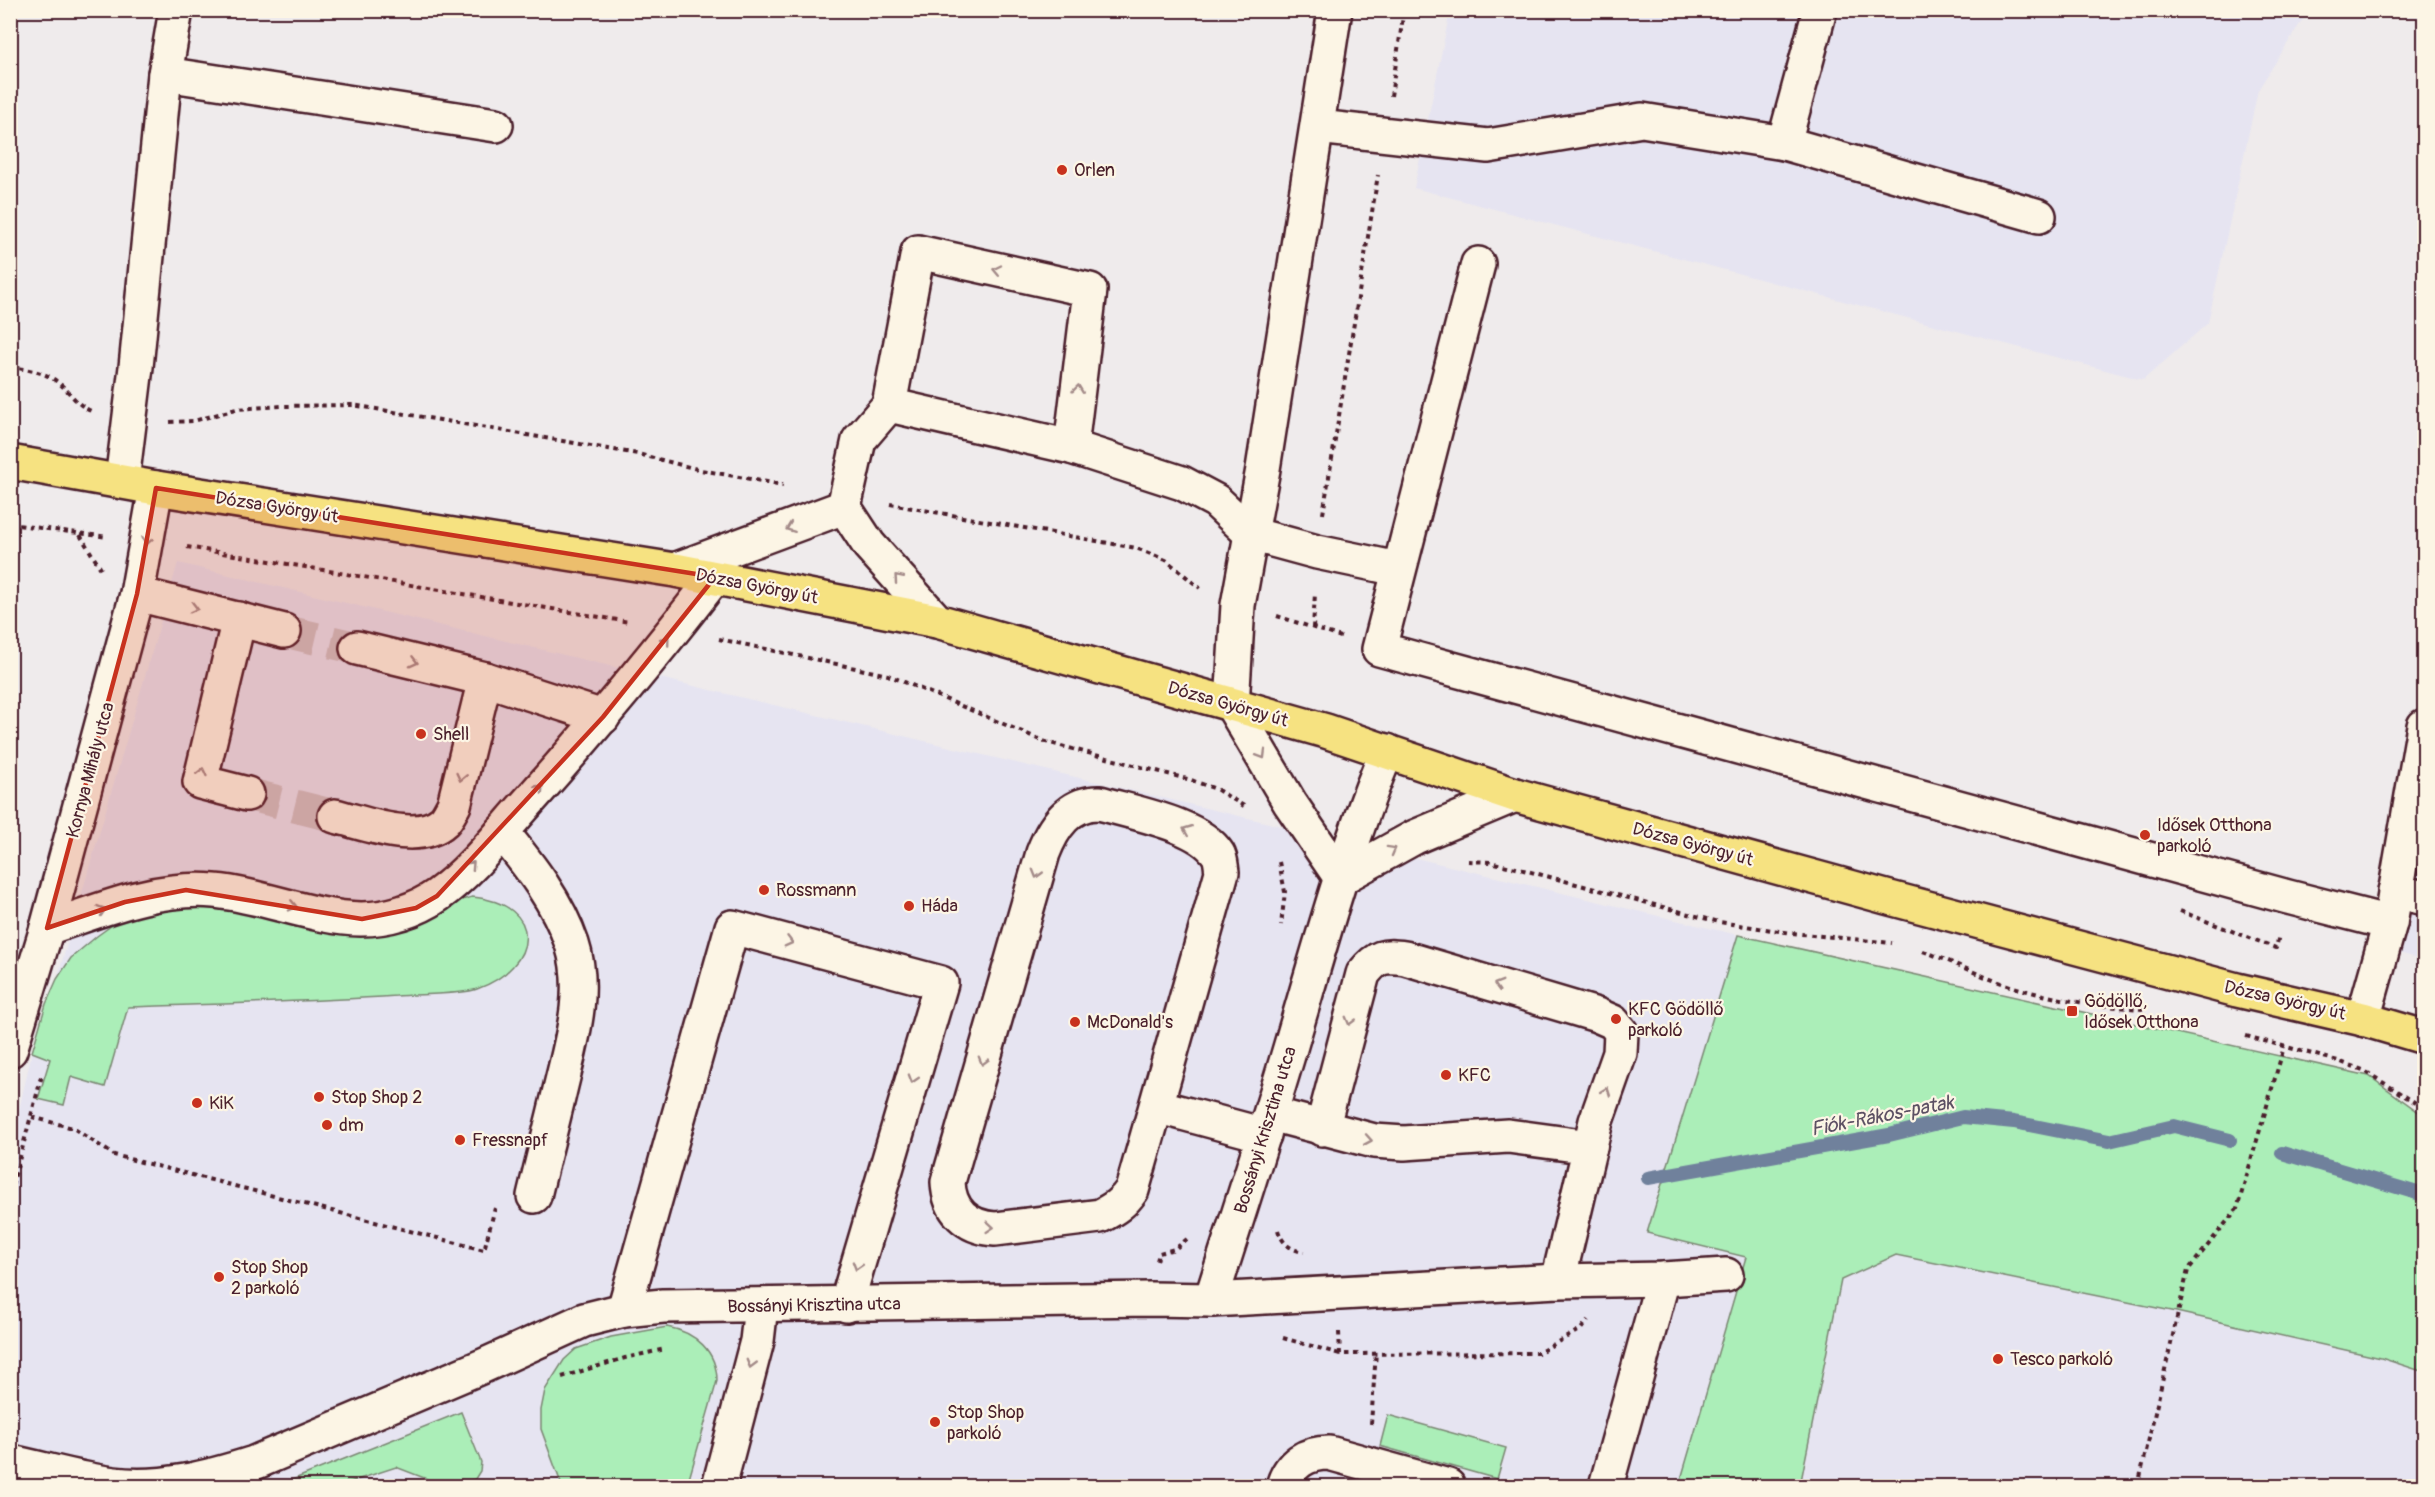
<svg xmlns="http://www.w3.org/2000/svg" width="2435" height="1497" font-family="Pangolin,sans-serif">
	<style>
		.built { fill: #e6e4f1 }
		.green { fill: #abeeb8; stroke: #7a8672; stroke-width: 1.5 }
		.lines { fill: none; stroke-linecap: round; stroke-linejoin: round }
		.stream { stroke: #6f819c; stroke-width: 14 }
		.minor-tunnel { stroke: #cec2c5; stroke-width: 33; stroke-dasharray: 33 16; stroke-linecap: butt }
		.minor-casing { stroke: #4a1f2b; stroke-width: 38 }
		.major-casing { stroke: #4a1f2b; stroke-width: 38 }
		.path { stroke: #4a1f2b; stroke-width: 4; stroke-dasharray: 4.5 4.5; stroke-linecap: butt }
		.minor { stroke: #fcf5e5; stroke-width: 33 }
		.major { stroke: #f6e281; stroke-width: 33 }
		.oneway { stroke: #a38a88 }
		.marked { fill: #c8321e; fill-opacity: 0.2; stroke: #c8321e; stroke-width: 4.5; stroke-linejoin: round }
		.poi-dot { fill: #c8321e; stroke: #fcf5e5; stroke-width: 2 }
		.labels { text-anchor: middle; stroke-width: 4.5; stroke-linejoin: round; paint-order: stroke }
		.poi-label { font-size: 18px; fill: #4a1f2b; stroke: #fcf5e5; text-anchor: start }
		.street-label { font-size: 18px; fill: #4a1f2b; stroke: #fcf5e5 }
		.water-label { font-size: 20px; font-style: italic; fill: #5c5063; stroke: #fcf5e5 }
	</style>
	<rect width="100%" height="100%" fill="#efebec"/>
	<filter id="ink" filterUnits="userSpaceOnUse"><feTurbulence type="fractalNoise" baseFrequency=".0167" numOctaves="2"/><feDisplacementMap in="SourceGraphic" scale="12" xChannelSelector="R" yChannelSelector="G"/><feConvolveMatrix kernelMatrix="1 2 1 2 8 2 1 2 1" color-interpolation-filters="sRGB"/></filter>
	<g filter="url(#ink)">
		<g class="built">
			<path d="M1450 11H2308L2258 90 2208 323 2143 380 1414 188Z"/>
			<path d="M178 563 1738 935 1647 1233 1747 1257 1679 1486H687L717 1381V1367L707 1349 698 1340 681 1330 667 1327 611 1337 576 1349 564 1360 545 1389 541 1429 562 1486H11V1146L32 1052 46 1004 57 979Z"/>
			<path d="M2424 743V960L2389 950Z"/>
			<path d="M1896 1255 2172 1311 2381 1358 2424 1372V1486H1800L1841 1280Z"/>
		</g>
		<g class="green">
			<path d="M472 897C546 904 539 967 477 989 462 995 415 994 396 996 307 1002 217 1004 128 1007L105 1087 71 1077 64 1105 38 1099 50 1059 32 1052 46 1004 57 979 71 958 97 936 122 918 147 907 216 904 391 928 433 918 455 902Z"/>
			<path d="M1738 935 2369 1076 2424 1116V1372L2381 1358 2172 1311 1896 1255 1841 1280 1800 1486H1679L1746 1257 1647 1233Z"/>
			<path d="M667 1327C695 1332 717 1351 717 1381L687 1486H562L541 1429V1410L545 1390 564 1360 576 1349 611 1337Z"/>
			<path d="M461 1412 481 1462 480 1471 475 1479 464 1483 432 1481 396 1467 338 1486H277Z"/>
			<path d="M1388 1415 1506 1448 1497 1479 1380 1446Z"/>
		</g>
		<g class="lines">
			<g class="stream">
				<path d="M2282 1153 2424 1195"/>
				<path d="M1648 1178 1889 1135 1963 1117 2014 1122 2109 1141 2174 1126 2230 1140"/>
			</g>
			<g class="minor-tunnel">
				<path d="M284 631 357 648"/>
				<path d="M247 794 335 816"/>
			</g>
			<defs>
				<g id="minor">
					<path d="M1335 10 1263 469 1238 605 1232 705 1290 803 1341 878"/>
					<path d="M165 74 496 125"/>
					<path d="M1318 127 1488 146 1642 120 1784 143 2039 216"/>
					<path d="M1784 143 1820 10"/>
					<path d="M1478 264 1379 649 2288 897 2390 923"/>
					<path d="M889 405 1071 447 1182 483 1216 501 1251 534 1317 552 1398 569"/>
					<path d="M122 481 136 367 165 74 176 10"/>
					<path d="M677 569 844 507"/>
					<path d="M137 594 284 631"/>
					<path d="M239 619 200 782 247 794"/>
					<path d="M937 621 869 545 844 507 859 440 889 405 918 252 1090 290 1071 447"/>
					<path d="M357 648 485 679 603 717"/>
					<path d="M335 816C365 823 418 845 444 821 448 817 451 810 454 805L485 679"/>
					<path d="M502 832C530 866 558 902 572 944 588 993 570 1046 559 1094 551 1128 542 1162 534 1196"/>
					<path d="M1341 878 1415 837 1515 795"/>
					<path d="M2395 891 2424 898"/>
					<path d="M47 928C101 910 156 886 214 891 263 895 311 918 361 919 388 919 417 910 438 895 473 870 501 832 530 800 594 728 656 654 715 577"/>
					<path d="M2363 1019 2390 923 2424 726"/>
					<path d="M10 1050 47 928 137 594 156 488"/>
					<path d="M1156 1106 1132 1190C1123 1203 1114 1209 1100 1216L995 1229C966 1227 949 1210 948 1182L1043 853C1053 827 1069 802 1100 803 1133 813 1199 824 1218 854 1221 859 1221 866 1222 872L1156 1106 1264 1135"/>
					<path d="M1271 1114 1374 1141 1404 1143 1508 1136 1590 1147"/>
					<path d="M1322 1129 1363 974C1377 956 1383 955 1405 958L1597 1015 1613 1022 1621 1032 1620 1053 1596 1121 1558 1281"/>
					<path d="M1211 1300C1238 1215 1266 1130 1291 1045 1320 946 1347 846 1387 751"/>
					<path d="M624 1310 732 927 941 983 846 1305"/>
					<path d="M10 1462C45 1469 80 1480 114 1484 162 1490 210 1477 254 1463L483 1366 584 1320 624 1310 663 1306 1150 1299 1211 1300 1558 1281 1663 1279 1726 1275"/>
					<path d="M719 1486 757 1341 761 1306"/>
					<path d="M1283 1486C1290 1463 1306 1453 1329 1453L1448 1486"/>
					<path d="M1606 1486 1663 1279"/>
				</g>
				<path id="major" d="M10 462 156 488 675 570 937 621 1326 731 1515 795 1886 897 2237 990 2363 1019 2424 1037"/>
			</defs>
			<use href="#minor" class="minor-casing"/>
			<use href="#major" class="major-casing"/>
			<g class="path">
				<path d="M1391 96 1404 10"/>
				<path d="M10 367C29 370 44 371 59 383 71 393 77 405 91 411"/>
				<path d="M170 422 194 421 236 409 282 406 353 405 638 454 701 470 783 485"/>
				<path d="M890 504 1136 548 1166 560 1200 588"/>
				<path d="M1323 514 1378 175"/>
				<path d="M10 524 108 537"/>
				<path d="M80 535 101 569"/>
				<path d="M187 547 629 622"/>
				<path d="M1277 616 1341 637"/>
				<path d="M1313 628 1315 593"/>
				<path d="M719 639 888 675 1046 742 1191 780 1216 789 1244 806"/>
				<path d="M1468 861 1490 862 1516 868 1719 922 1792 933 1892 943"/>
				<path d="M1279 862 1285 892 1281 925"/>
				<path d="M2180 911 2276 948 2279 935"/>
				<path d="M1923 951C1945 959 1966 969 1988 978 2036 997 2092 1006 2143 1009"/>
				<path d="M2246 1036 2338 1061 2363 1070 2424 1108"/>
				<path d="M32 1117 73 1128 114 1155 484 1250 495 1208"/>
				<path d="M10 1194 41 1079 37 1077"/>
				<path d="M1278 1230C1282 1243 1290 1250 1304 1252"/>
				<path d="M1157 1261 1159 1253 1175 1249 1187 1239"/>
				<path d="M1339 1332 1340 1354 1538 1353 1581 1329 1588 1320"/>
				<path d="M1283 1338 1340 1354"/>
				<path d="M562 1377 625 1358 665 1349"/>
				<path d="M1371 1424 1376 1352"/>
				<path d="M2138 1486 2188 1270 2237 1209 2284 1047"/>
			</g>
			<use href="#minor" class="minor"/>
			<use href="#major" class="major"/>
		</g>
		<defs><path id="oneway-chevron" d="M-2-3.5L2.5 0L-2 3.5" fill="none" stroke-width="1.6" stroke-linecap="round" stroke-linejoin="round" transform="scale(1.5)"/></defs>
		<g class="oneway">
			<use href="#oneway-chevron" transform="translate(997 270) rotate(-168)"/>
			<use href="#oneway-chevron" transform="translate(1078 389) rotate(-83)"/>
			<use href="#oneway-chevron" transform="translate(790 528) rotate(159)"/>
			<use href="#oneway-chevron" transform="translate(147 541) rotate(100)"/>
			<use href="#oneway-chevron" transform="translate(898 578) rotate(-131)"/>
			<use href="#oneway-chevron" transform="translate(194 608) rotate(14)"/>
			<use href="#oneway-chevron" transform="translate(666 640) rotate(-51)"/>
			<use href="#oneway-chevron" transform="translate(414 662) rotate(14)"/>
			<use href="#oneway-chevron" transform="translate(1262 755) rotate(59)"/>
			<use href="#oneway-chevron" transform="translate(202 772) rotate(-77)"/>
			<use href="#oneway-chevron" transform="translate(461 777) rotate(103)"/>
			<use href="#oneway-chevron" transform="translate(540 788) rotate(-48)"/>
			<use href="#oneway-chevron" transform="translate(1187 830) rotate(-158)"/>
			<use href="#oneway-chevron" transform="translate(1392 850) rotate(-29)"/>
			<use href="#oneway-chevron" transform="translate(471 865) rotate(-47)"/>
			<use href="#oneway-chevron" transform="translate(1037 874) rotate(106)"/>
			<use href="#oneway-chevron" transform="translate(293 906) rotate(13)"/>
			<use href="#oneway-chevron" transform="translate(102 910) rotate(-19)"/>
			<use href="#oneway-chevron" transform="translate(789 942) rotate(15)"/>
			<use href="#oneway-chevron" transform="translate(1498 985) rotate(-164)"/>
			<use href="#oneway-chevron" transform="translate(1350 1021) rotate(105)"/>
			<use href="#oneway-chevron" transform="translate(983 1061) rotate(106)"/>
			<use href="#oneway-chevron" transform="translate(913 1079) rotate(107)"/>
			<use href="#oneway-chevron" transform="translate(1606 1091) rotate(-70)"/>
			<use href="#oneway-chevron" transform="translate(1368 1140) rotate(10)"/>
			<use href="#oneway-chevron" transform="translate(990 1227) rotate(5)"/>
			<use href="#oneway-chevron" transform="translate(857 1266) rotate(107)"/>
			<use href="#oneway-chevron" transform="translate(751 1364) rotate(105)"/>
		</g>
	</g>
	<path class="marked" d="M156 488 715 577 603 717 437 896 416 908 362 919 186 890 125 902 47 928 137 594Z"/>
	<g class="poi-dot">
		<circle cx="1062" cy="170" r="6"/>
		<circle cx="421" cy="734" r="6"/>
		<circle cx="2145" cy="835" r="6"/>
		<circle cx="764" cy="890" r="6"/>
		<circle cx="909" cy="906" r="6"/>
		<rect x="2066" y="1005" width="12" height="12" rx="3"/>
		<circle cx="1616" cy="1019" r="6"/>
		<circle cx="1075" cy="1022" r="6"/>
		<circle cx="1446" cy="1075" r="6"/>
		<circle cx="319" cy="1097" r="6"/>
		<circle cx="197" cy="1103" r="6"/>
		<circle cx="327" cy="1125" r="6"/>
		<circle cx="460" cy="1140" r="6"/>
		<circle cx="219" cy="1277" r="6"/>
		<circle cx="1998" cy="1359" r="6"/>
		<circle cx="935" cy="1422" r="6"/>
	</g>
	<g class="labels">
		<g class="poi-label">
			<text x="1074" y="176">Orlen</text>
			<text x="433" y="740">Shell</text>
			<text x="2157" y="831">Idősek Otthona<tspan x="2157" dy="21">parkoló</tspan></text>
			<text x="776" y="896">Rossmann</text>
			<text x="921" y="912">Háda</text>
			<text x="2084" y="1007">Gödöllő,<tspan x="2084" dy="21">Idősek Otthona</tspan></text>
			<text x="1628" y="1015">KFC Gödöllő<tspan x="1628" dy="21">parkoló</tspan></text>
			<text x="1087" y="1028">McDonald's</text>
			<text x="1458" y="1081">KFC</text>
			<text x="331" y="1103">Stop Shop 2</text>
			<text x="209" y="1109">KiK</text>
			<text x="339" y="1131">dm</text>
			<text x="472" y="1146">Fressnapf</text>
			<text x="231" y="1273">Stop Shop<tspan x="231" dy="21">2 parkoló</tspan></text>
			<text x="2010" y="1365">Tesco parkoló</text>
			<text x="947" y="1418">Stop Shop<tspan x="947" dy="21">parkoló</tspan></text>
		</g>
		<g class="street-label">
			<text transform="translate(277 507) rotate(9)" y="6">Dózsa György út</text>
			<text transform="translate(757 586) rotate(11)" y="6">Dózsa György út</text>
			<text transform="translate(1228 704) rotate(16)" y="6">Dózsa György út</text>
			<text transform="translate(90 770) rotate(-75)" y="6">Kornya Mihály utca</text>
			<text transform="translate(1693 844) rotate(15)" y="6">Dózsa György út</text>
			<text transform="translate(2285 1000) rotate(13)" y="6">Dózsa György út</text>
			<text transform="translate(1265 1130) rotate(-73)" y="6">Bossányi Krisztina utca</text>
			<text transform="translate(814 1305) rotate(-1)" y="6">Bossányi Krisztina utca</text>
		</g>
		<g class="water-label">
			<text transform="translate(1882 1115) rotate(-11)" y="7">Fiók-Rákos-patak</text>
		</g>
	</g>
	<rect width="2435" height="1497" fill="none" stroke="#fcf5e5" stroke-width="36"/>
	<rect x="18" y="18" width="2399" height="1461" fill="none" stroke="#4a1f2b" stroke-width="2" filter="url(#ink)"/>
</svg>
